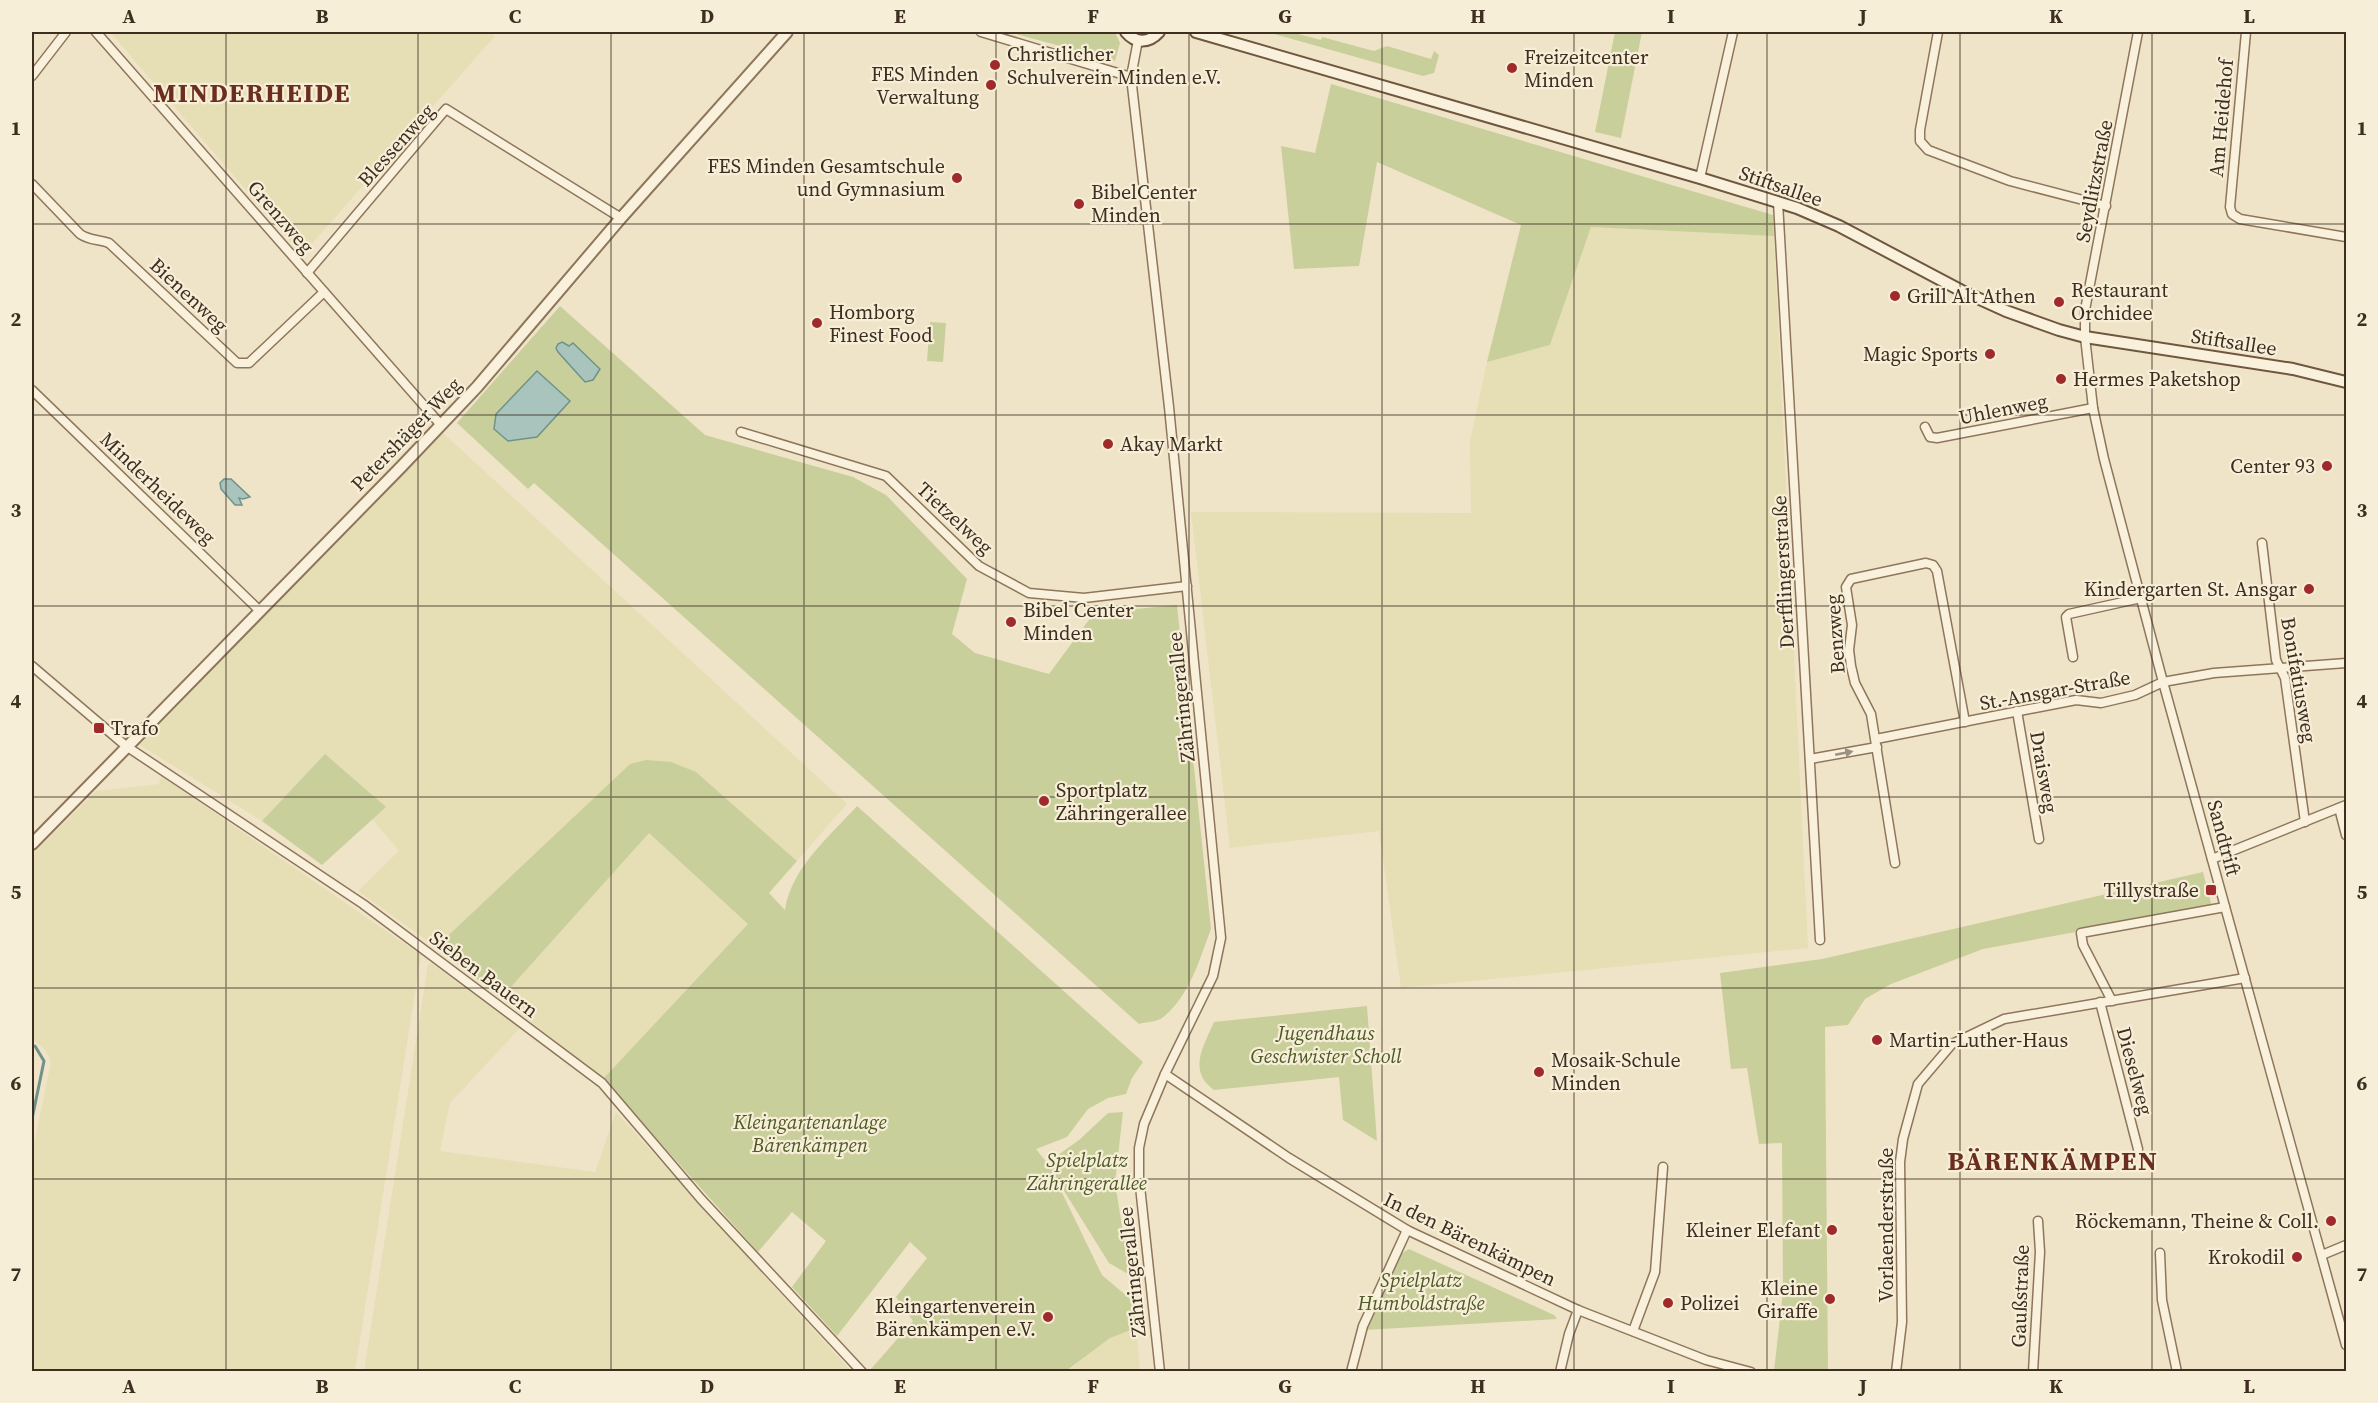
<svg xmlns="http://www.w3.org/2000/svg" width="2378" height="1403" font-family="'Source Serif 4',serif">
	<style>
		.farmland { fill: #e6deb5 }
		.green { fill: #c9cf9b }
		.water { fill: #a9c4bc; stroke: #6f938a; stroke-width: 1.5 }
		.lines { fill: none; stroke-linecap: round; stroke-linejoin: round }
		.stream { stroke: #6f938a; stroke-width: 3 }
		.minor-casing { stroke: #8d765c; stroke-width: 11 }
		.tertiary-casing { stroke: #8d765c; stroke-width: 14 }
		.secondary-casing { stroke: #6f573f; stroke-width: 14 }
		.minor { stroke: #faf1dc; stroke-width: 8 }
		.tertiary { stroke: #faf1dc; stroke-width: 10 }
		.secondary { stroke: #faf1dc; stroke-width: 10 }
		.oneway { fill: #9c907e }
		.grid { fill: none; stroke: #3d2e20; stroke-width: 1.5; stroke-opacity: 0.55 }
		.poi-dot { fill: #9e2a2b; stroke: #f7eed8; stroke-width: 2 }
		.labels { text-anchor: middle; stroke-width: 4.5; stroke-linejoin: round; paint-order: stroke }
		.poi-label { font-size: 20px; fill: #3d2e20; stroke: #f7eed8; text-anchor: start }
		.street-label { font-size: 20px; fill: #3d2e20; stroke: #f7eed8 }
		.park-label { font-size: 20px; font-style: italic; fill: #4d5a26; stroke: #f7eed8 }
		.district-label { font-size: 26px; font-weight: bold; letter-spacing: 1.5px; fill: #6b2e1e; stroke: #f7eed8 }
		.neatline { fill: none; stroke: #3d2e20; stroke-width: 2 }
		.grid-label { font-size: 20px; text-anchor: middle; font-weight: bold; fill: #3d2e20 }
	</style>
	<rect width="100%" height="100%" fill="#f0e4c8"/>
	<g class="farmland">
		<path d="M110 32H309L312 33 314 32H488L495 36 302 255Z"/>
		<path d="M1591 227 1774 236 1808 948 1401 988 1379 831 1230 848 1191 512 1471 513 1470 441 1487 362 1550 345Z"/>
		<path d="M443 433 847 804 797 861 696 772 630 764 436 947 358 891 399 851 372 819 385 807 325 755 262 821 140 745Z"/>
		<path d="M161 776 421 955 355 1371H32V1154L51 1062 46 1051 32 1038V855L96 791 159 784Z"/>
		<path d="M649 833 749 923 603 1079 501 998Z"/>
		<path d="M431 963 520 1028 450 1103 440 1151 595 1172 616 1112 851 1371H364L428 965Z"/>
		<path d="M1136 1328 1140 1371 1066 1372 1110 1338Z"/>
	</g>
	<g class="green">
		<path d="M1009 32H1115L1120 43 1115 61Z"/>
		<path d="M1267 32H1291L1321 40 1322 37 1374 51 1387 46 1431 59 1434 51 1439 55 1434 73 1423 76Z"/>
		<path d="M1615 32H1642L1621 138 1595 132Z"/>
		<path d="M1331 84 1773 215 1774 236 1591 227 1550 345 1487 362 1521 225 1377 162 1359 266 1294 269 1281 146 1315 153Z"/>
		<path d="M560 306 705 435 853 477 886 495 967 579 952 634 975 653 1049 674 1094 613 1177 605 1211 929C1200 958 1189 998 1162 1018 1156 1022 1146 1022 1139 1024L534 483 528 489 457 423Z"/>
		<path d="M930 322 946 323 943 362 927 361Z"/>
		<path d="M325 754 386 807 322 865 262 821Z"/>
		<path d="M646 760 671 762 696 772 797 861 769 893 785 910C791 868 830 836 857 806L1143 1062 1132 1078 1126 1094 1108 1098 1088 1109 1067 1137 1036 1149 1047 1163 1079 1140 1108 1113 1123 1112 1115 1183 1130 1275 1109 1263 1051 1170 1102 1275 1135 1303 1136 1328 1110 1338 1066 1371H873L871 1369 913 1321 896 1297 927 1258 910 1242 837 1336 792 1287 826 1241 792 1212 758 1252 603 1079 748 924 649 833 501 998 436 947 630 764Z"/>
		<path d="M2203 872 2212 907 1983 949 1891 984 1865 999 1848 1025 1825 1027 1828 1371H1774L1783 1291 1782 1143 1759 1144 1747 1068 1731 1069 1720 973 1822 959Z"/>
		<path d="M1367 1006 1377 1141 1343 1120 1339 1077 1214 1090C1187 1071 1204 1045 1214 1022Z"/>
		<path d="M1409 1249 1554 1315 1557 1319 1364 1330 1401 1254Z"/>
	</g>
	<g class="water">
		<path d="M562 342 569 346 573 343 600 369 593 380 585 382 558 352 556 348 558 344Z"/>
		<path d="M537 371 570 401 537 437 508 441 494 429 496 414Z"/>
		<path d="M224 479H231L250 497 243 499 239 498 242 505H235L221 489 220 483Z"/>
	</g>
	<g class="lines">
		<path class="stream" d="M32 1119 44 1061 35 1046"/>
		<defs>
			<g id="minor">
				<path d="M96 32 441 425"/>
				<path d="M981 32 1131 77"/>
				<path d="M1938 32 1920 130V141L1928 150 2010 181 2106 206"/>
				<path d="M2138 32 2085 310V337L2093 408 2104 459 2163 682 2346 1345"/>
				<path d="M2246 32 2230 207 2232 214 2240 219 2346 237"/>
				<path d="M1138 40 1131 77 1169 407 1221 938 1213 976 1165 1074 1144 1124 1139 1148V1177L1160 1372"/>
				<path d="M32 76 66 32"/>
				<path d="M1700 178 1733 32"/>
				<path d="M32 184 80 234C90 241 98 239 109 243L237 363H249L324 292"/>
				<path d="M1778 202 1820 940"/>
				<path d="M307 273 446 109 621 218"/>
				<path d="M32 390 260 611"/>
				<path d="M1925 427 1930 437 1937 438 2093 408"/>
				<path d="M741 432 886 476 979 566 1029 593 1084 598 1187 586"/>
				<path d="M2262 543 2276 660 2285 678 2305 822"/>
				<path d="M2073 657 2066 617 2069 614 2141 598"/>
				<path d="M32 666 126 746 363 904 602 1083 701 1199 862 1372"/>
				<path d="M2017 711 2039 839"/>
				<path d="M1876 739 2076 700 2101 703 2135 695 2163 682 2214 673 2346 663"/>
				<path d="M1810 759 1877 747"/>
				<path d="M2339 808 2346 835"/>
				<path d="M2212 859 2346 805"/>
				<path d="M1895 863 1871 714 1855 683 1851 666 1849 650 1852 625 1846 587 1851 579 1926 563 1933 565 1937 571 1965 722"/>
				<path d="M2112 1001 2083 945 2081 933 2225 907"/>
				<path d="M2100 1002 2138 1149"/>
				<path d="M1165 1074 1289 1158 1407 1230 1578 1310 1706 1360 1751 1372"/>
				<path d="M2160 1253 2162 1300 2177 1372"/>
				<path d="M2322 1255 2346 1245"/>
				<path d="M1633 1331 1655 1272 1663 1167"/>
				<path d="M1351 1372 1363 1326 1407 1230"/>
				<path d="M1560 1372 1569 1334 1578 1310"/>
				<path d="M1896 1372 1902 1322 1900 1162 1903 1139 1918 1084 1952 1044 2004 1019 2245 978"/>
				<path d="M2033 1372 2040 1252 2038 1221"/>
			</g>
			<path id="tertiary" d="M32 844 402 466 477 387 621 218 787 32"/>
			<g id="secondary">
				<path d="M1126 32C1136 44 1149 43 1159 32"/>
				<path d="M1196 32 1700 178 1797 208 1839 226 1962 291 2006 311 2059 330 2085 337 2293 369 2346 382"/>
			</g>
		</defs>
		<use href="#minor" class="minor-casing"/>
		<use href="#tertiary" class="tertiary-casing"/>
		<use href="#secondary" class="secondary-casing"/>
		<use href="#minor" class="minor"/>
		<use href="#tertiary" class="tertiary"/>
		<use href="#secondary" class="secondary"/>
	</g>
	<defs><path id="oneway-solid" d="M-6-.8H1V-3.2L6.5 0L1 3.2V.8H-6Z" transform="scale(1.5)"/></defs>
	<use class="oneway" href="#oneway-solid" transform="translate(1844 753) rotate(-11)"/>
	<path class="grid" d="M226 32V1372M418 32V1372M611 32V1372M804 32V1372M996 32V1372M1189 32V1372M1382 32V1372M1574 32V1372M1767 32V1372M1960 32V1372M2152 32V1372M32 224H2346M32 415H2346M32 606H2346M32 797H2346M32 988H2346M32 1179H2346"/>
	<g class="poi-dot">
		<circle cx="995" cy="65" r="6"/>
		<circle cx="1512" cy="68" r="6"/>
		<circle cx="991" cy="85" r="6"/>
		<circle cx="957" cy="178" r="6"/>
		<circle cx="1079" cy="204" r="6"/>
		<circle cx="1895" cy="296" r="6"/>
		<circle cx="2059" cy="302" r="6"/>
		<circle cx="817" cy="323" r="6"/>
		<circle cx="1990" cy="354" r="6"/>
		<circle cx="2061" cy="379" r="6"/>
		<circle cx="1108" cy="444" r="6"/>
		<circle cx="2327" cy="466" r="6"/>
		<circle cx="2309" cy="589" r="6"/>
		<circle cx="1011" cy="622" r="6"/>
		<rect x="93" y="722" width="12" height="12" rx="3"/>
		<circle cx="1044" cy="801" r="6"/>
		<rect x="2205" y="884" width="12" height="12" rx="3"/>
		<circle cx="1877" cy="1040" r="6"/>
		<circle cx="1539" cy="1072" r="6"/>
		<circle cx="2331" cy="1221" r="6"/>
		<circle cx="1832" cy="1230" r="6"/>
		<circle cx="2297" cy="1257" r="6"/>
		<circle cx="1830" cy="1299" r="6"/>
		<circle cx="1668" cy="1303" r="6"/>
		<circle cx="1048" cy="1317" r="6"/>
	</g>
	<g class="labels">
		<g class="poi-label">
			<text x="1007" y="61">Christlicher<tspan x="1007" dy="23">Schulverein Minden e.V.</tspan></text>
			<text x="1524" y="64">Freizeitcenter<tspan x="1524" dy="23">Minden</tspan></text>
			<text x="979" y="81" text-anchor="end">FES Minden<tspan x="979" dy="23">Verwaltung</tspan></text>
			<text x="945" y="173" text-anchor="end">FES Minden Gesamtschule<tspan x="945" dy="23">und Gymnasium</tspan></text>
			<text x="1091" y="199">BibelCenter<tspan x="1091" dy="23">Minden</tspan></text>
			<text x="2071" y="297">Restaurant<tspan x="2071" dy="23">Orchidee</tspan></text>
			<text x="1907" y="303">Grill Alt Athen</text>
			<text x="829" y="319">Homborg<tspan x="829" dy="23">Finest Food</tspan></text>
			<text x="1978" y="361" text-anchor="end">Magic Sports</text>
			<text x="2073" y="386">Hermes Paketshop</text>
			<text x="1120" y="451">Akay Markt</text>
			<text x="2315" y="473" text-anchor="end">Center 93</text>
			<text x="2297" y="596" text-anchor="end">Kindergarten St. Ansgar</text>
			<text x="1023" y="617">Bibel Center<tspan x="1023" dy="23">Minden</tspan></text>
			<text x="111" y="735">Trafo</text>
			<text x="1056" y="797">Sportplatz<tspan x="1056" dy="23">Zähringerallee</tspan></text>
			<text x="2199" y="897" text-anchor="end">Tillystraße</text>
			<text x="1889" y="1047">Martin-Luther-Haus</text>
			<text x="1551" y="1067">Mosaik-Schule<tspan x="1551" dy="23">Minden</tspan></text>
			<text x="2319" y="1228" text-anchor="end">Röckemann, Theine &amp; Coll.</text>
			<text x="1820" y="1237" text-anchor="end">Kleiner Elefant</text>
			<text x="2285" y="1264" text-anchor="end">Krokodil</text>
			<text x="1818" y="1295" text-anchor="end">Kleine<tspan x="1818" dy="23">Giraffe</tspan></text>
			<text x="1680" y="1310">Polizei</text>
			<text x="1036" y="1313" text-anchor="end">Kleingartenverein<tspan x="1036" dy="23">Bärenkämpen e.V.</tspan></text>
		</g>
		<g class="street-label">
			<text transform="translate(2221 118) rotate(-85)" y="7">Am Heidehof</text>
			<text transform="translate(396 145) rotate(-48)" y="7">Blessenweg</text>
			<text transform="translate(2094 181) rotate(-79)" y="7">Seydlitzstraße</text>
			<text transform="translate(1781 186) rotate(19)" y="7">Stiftsallee</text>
			<text transform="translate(281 217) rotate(49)" y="7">Grenzweg</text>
			<text transform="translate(189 295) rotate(43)" y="7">Bienenweg</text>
			<text transform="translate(2234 342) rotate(9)" y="7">Stiftsallee</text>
			<text transform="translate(2003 409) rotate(-11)" y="7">Uhlenweg</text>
			<text transform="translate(406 434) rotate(-46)" y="7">Petershäger Weg</text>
			<text transform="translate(158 488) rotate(44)" y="7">Minderheideweg</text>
			<text transform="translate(955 518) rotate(43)" y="7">Tietzelweg</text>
			<text transform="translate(1783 572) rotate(-93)" y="7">Derfflingerstraße</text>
			<text transform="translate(1835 634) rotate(-94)" y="7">Benzweg</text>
			<text transform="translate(2299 680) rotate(80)" y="7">Bonifatiusweg</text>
			<text transform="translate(2055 690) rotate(-10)" y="7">St.-Ansgar-Straße</text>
			<text transform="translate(1181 697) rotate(-96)" y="7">Zähringerallee</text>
			<text transform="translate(2044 772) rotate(80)" y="7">Draisweg</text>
			<text transform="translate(2224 838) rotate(75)" y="7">Sandtrift</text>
			<text transform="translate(484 974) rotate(37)" y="7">Sieben Bauern</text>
			<text transform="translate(2135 1071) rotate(75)" y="7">Dieselweg</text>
			<text transform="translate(1886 1225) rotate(-90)" y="7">Vorlaenderstraße</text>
			<text transform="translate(1470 1239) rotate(26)" y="7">In den Bärenkämpen</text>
			<text transform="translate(1132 1272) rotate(-96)" y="7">Zähringerallee</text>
			<text transform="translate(2020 1296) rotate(-88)" y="7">Gaußstraße</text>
		</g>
		<g class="park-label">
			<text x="1326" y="1040">Jugendhaus<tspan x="1326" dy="23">Geschwister Scholl</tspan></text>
			<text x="810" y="1129">Kleingartenanlage<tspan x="810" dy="23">Bärenkämpen</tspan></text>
			<text x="1087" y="1167">Spielplatz<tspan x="1087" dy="23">Zähringerallee</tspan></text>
			<text x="1421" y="1287">Spielplatz<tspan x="1421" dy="23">Humboldstraße</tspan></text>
		</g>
		<g class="district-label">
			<text x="252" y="102">MINDERHEIDE</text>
			<text x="2053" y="1170">BÄRENKÄMPEN</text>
		</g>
	</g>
	<rect width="2378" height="1403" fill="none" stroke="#f7eed8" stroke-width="66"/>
	<rect x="33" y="33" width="2312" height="1337" class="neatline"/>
	<g class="grid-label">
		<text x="129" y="23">A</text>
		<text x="322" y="23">B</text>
		<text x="515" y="23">C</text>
		<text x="707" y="23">D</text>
		<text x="900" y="23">E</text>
		<text x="1093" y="23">F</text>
		<text x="1285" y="23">G</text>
		<text x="1478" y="23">H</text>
		<text x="1671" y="23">I</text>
		<text x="1863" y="23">J</text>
		<text x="2056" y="23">K</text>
		<text x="2249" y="23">L</text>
		<text x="16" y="135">1</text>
		<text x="2362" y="135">1</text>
		<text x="16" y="326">2</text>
		<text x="2362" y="326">2</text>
		<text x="16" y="517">3</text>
		<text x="2362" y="517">3</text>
		<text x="16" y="708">4</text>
		<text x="2362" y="708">4</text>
		<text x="16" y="899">5</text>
		<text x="2362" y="899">5</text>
		<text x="16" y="1090">6</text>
		<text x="2362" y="1090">6</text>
		<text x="16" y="1281">7</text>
		<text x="2362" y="1281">7</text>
		<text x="129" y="1393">A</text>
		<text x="322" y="1393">B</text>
		<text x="515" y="1393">C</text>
		<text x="707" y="1393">D</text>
		<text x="900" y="1393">E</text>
		<text x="1093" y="1393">F</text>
		<text x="1285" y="1393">G</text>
		<text x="1478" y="1393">H</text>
		<text x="1671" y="1393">I</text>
		<text x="1863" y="1393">J</text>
		<text x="2056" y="1393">K</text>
		<text x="2249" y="1393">L</text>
	</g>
</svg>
